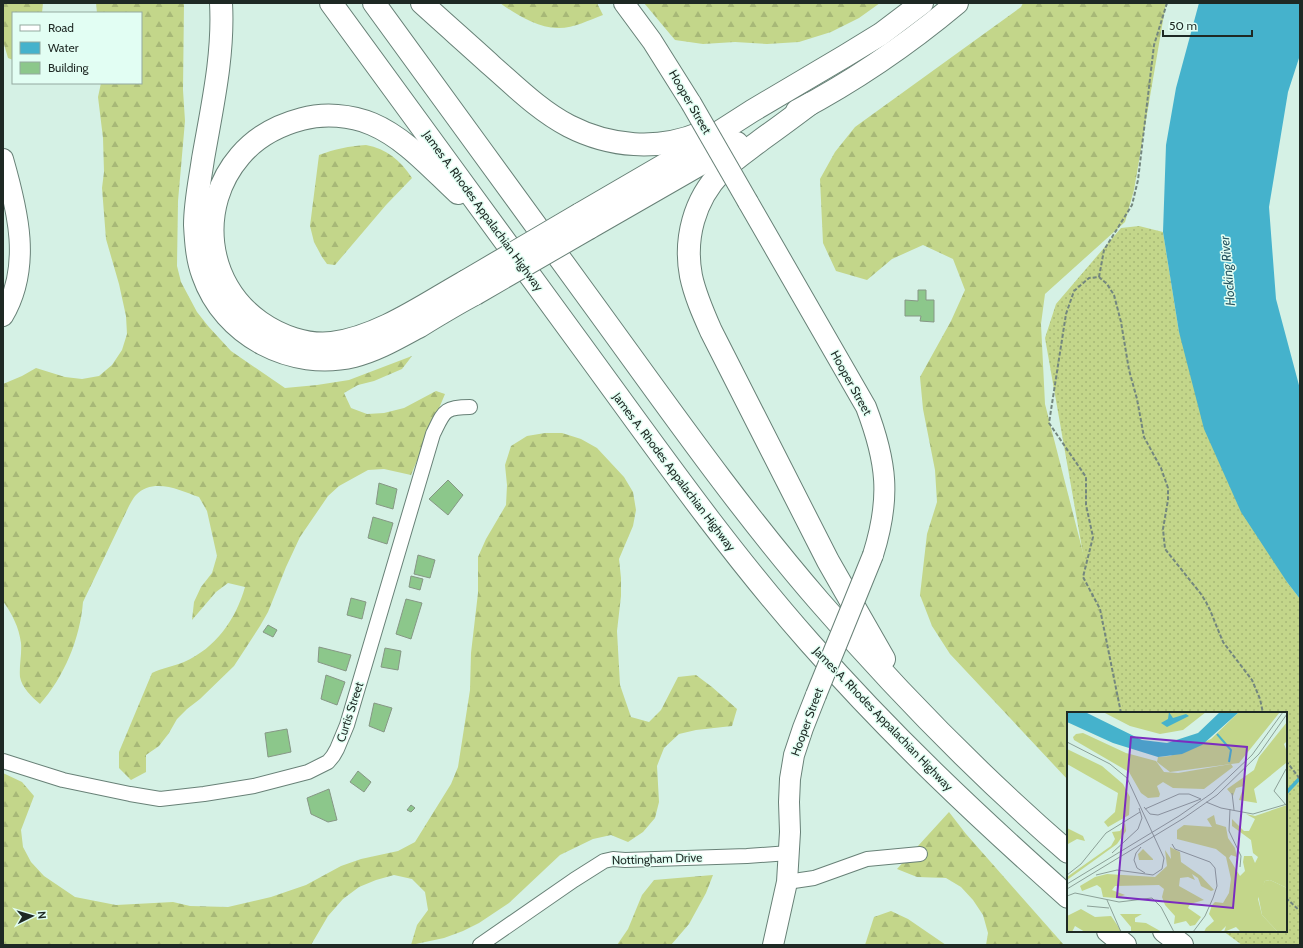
<svg xmlns="http://www.w3.org/2000/svg" width="1303" height="948" font-family="Cabin,sans-serif">
	<style>
		.grass { fill: url(#grass-dots) }
		.forest { fill: url(#forest-firs) }
		.water { fill: #45b2cc }
		.lines { fill: none; stroke-linecap: round; stroke-linejoin: round }
		.stream { stroke: #45b2cc; stroke-width: 3.5 }
		.building { fill: #8cc78b; stroke: #869785 }
		.street-casing { stroke: #688177; stroke-width: 16 }
		.secondary-casing { stroke: #688177; stroke-width: 22 }
		.highway-casing { stroke: #688177; stroke-width: 24 }
		.path { stroke: #73867e; stroke-width: 2; stroke-dasharray: 4 2; stroke-linecap: butt }
		.street { stroke: #fff; stroke-width: 14 }
		.secondary { stroke: #fff; stroke-width: 20 }
		.highway { stroke: #fff; stroke-width: 22 }
		.secondary-bridge-casing { stroke: #688177; stroke-width: 22; stroke-linecap: butt }
		.highway-bridge-casing { stroke: #688177; stroke-width: 24; stroke-linecap: butt }
		.secondary-bridge { stroke: #fff; stroke-width: 20 }
		.highway-bridge { stroke: #fff; stroke-width: 22 }
		.labels { text-anchor: middle; stroke-width: 3; stroke-linejoin: round; paint-order: stroke }
		.street-label { font-size: 12px; fill: #1e2924; stroke: #e2fef3 }
		.water-label { font-size: 13px; font-style: italic; fill: #285662; stroke: #e2fef3 }
		.inset-river { fill: none; stroke: #45b2cc; stroke-width: 2 }
		.inset-road { fill: none; stroke: #8ca198; stroke-width: 1 }
		.view { fill: #7b2cbf; fill-opacity: 0.15; stroke: #7b2cbf; stroke-width: 2 }
		.inset-edge { fill: none; stroke: #1e2924; stroke-width: 2 }
	</style>
	<defs>
		<pattern id="grass-dots" width="8" height="8" patternUnits="userSpaceOnUse"><rect width="8" height="8" fill="#c3d68a"/><path d="M2 2h.1M6 6h.1" fill="none" stroke="#a7b877" stroke-width="1.8" stroke-linecap="round"/></pattern>
		<pattern id="forest-firs" width="22" height="20" patternUnits="userSpaceOnUse"><rect width="22" height="20" fill="#c3d68a"/><path d="M5 1l3.5 6h-7zM16 11l3.5 6h-7z" fill="#a7b877"/></pattern>
	</defs>
	<rect width="100%" height="100%" fill="#d5f1e5"/>
	<path class="grass" d="M1139 226 1163 232 1179 332 1287 582 1300 599V945H1242L1223 931H1286V713H1121L1092 605 1045 338 1056 304 1121 228Z"/>
	<g class="forest">
		<path d="M3 3H43L42 13H13V60L8 58 3 41Z"/>
		<path d="M96 3H184L183 90 185 121 178 201 177 266 181 282 197 312 208 326 231 351 285 388 317 385 349 380 412 356 402 369 374 381 358 385 344 393 351 408 367 414 384 413 404 408 436 391 445 394 411 475 384 469 368 470 339 486 328 496 300 537 286 567 268 612 260 626 234 666 200 699 187 709 177 719 169 733 159 746 146 755V772L131 780 119 768V752L152 673C162 668 174 666 184 662 216 648 236 619 245 587L228 583 216 592 192 620 194 602 201 587 212 573 217 556 207 511 199 497C180 490 153 477 136 495 133 498 130 504 128 508L83 602C80 639 64 677 40 704 32 697 22 688 20 677 19 666 22 654 21 643 19 627 12 614 3 601V384L22 376 36 368 65 377 82 379 99 376 112 365 122 350 127 334 126 316 119 284 106 239 102 188 104 172 103 138 98 97 101 83H141V13H97Z"/>
		<path d="M500 3H597L603 15C589 20 574 28 559 28 539 29 515 14 500 3Z"/>
		<path d="M644 3H880L859 18 831 32 799 42 767 44 735 42 703 44 675 40Z"/>
		<path d="M1023 3H1166L1134 190 1125 222 1045 294 1041 324 1045 404 1124 713H1068V780L950 654 932 626 920 595 927 534 937 502 935 470 923 409 920 377 951 321 965 290 953 259 923 245 892 259 867 280 836 271 823 243 820 179 835 152 855 127 1021 7Z"/>
		<path d="M366 145C387 149 400 160 412 178L386 205 335 265 327 264 322 257 314 242 310 226 319 155C335 149 349 146 366 145Z"/>
		<path d="M545 433H562L581 439 597 448 624 477 633 492 636 510 633 526 619 559 621 578V596L617 631 620 685 631 717 649 722 661 710 678 677 696 675 712 687 737 709 732 726 696 730 679 734 664 748 657 766 659 802 655 818 643 832 628 842 611 835 593 839 560 855 509 903 479 923 463 931 444 938 411 945 417 925 428 910 425 892 412 879 394 875 376 880 359 887 343 899 328 916 311 945H3V773L22 782 34 796 21 830 23 847 31 862 44 876 75 897 116 905 173 902 190 906 228 907 271 897 306 885 341 866 361 859 398 851 415 842 451 784 458 767 470 690 471 653 478 593V557L486 539 506 505 507 485 505 465 511 446 527 436Z"/>
		<path d="M949 812 966 834 1064 945H986L988 933 983 915 973 900 961 887 946 878 917 877 897 869Z"/>
		<path d="M713 875 706 893 689 924 671 945H617L628 929 642 895 654 880Z"/>
		<path d="M891 911 908 919 946 945H865L874 917Z"/>
	</g>
	<path class="water" d="M1199 3H1300V55L1288 92 1269 207 1276 299 1300 389V599L1287 582 1241 512 1204 429 1179 332 1163 232 1166 145 1176 88Z"/>
	<g class="lines">
		<path class="stream" d="M1286 793 1300 778"/>
	</g>
	<g class="building">
		<path d="M918 290H926V300H934V322L920 321 921 316H905V300L918 301Z"/>
		<path d="M448 480 463 495 448 515 429 499Z"/>
		<path d="M379 483 397 489 393 509 376 504Z"/>
		<path d="M373 517 393 523 387 544 368 538Z"/>
		<path d="M418 555 435 560 430 578 414 574Z"/>
		<path d="M411 576 423 579 420 590 409 587Z"/>
		<path d="M351 598 366 602 362 619 347 615Z"/>
		<path d="M406 599 422 603 411 639 396 634Z"/>
		<path d="M268 625 277 630 273 637 263 632Z"/>
		<path d="M319 647 351 655 346 671 318 662Z"/>
		<path d="M385 648 401 651 398 670 381 667Z"/>
		<path d="M326 675 345 682 337 705 321 699Z"/>
		<path d="M374 703 392 708 384 732 369 726Z"/>
		<path d="M287 729 291 752 268 757 265 733Z"/>
		<path d="M358 771 371 782 364 792 350 782Z"/>
		<path d="M329 789 337 820 328 822 311 814 307 798Z"/>
		<path d="M411 805 415 808 411 812 407 810Z"/>
	</g>
	<g class="lines">
		<defs>
			<g id="street">
				<path d="M3 761 63 780 130 794 160 799 204 794 254 786 308 772 328 762 333 756 337 749 347 725 433 434C444 412 443 407 470 407"/>
				<path d="M787 882 814 878 867 859 920 854"/>
				<path d="M480 945 574 880 604 861 613 859 625 860 747 856 789 853"/>
			</g>
			<g id="secondary">
				<path d="M624 3 652 41 691 103"/>
				<path d="M3 159C18 211 32 267 3 316"/>
				<path d="M748 202 866 407C887 462 891 498 873 555"/>
				<path d="M773 945 787 882 790 832 789 802 790 779 794 755 803 728 816 695"/>
			</g>
			<g id="highway">
				<path d="M221 3C224 55 212 107 203 159 200 180 195 203 195 225 196 242 197 259 203 275 224 336 292 371 354 356 378 350 399 337 420 326 438 315 456 304 475 294"/>
				<path d="M331 3C411 113 492 223 572 333 649 438 724 546 810 643 891 735 977 816 1068 897"/>
				<path d="M374 3C444 100 515 196 585 293 661 397 735 504 819 601 896 690 979 775 1068 852"/>
				<path d="M422 3C445 24 469 45 492 66 516 87 540 111 569 126 610 147 658 151 701 133"/>
				<path d="M810 104C794 116 778 128 761 140 748 150 733 160 721 172 694 200 684 239 691 276 695 295 703 313 711 331L828 561 884 659"/>
				<path d="M797 111C854 81 908 44 957 3"/>
				<path d="M458 193C431 168 405 138 372 124 351 115 324 113 302 119 279 125 256 137 240 156 197 206 205 284 260 322 280 336 307 346 332 343 379 337 425 304 466 281"/>
				<path d="M580 214 702 143 752 111 845 56 881 34 922 3"/>
				<path d="M589 228 737 143"/>
				<path d="M1108 931 1125 945"/>
				<path d="M1164 931 1182 945"/>
			</g>
		</defs>
		<use href="#street" class="street-casing"/>
		<use href="#secondary" class="secondary-casing"/>
		<use href="#highway" class="highway-casing"/>
		<g class="path">
			<path d="M1099 277 1104 250 1132 205 1138 180 1154 45 1167 3"/>
			<path d="M1121 713 1100 609 1083 577 1093 537 1086 505V477L1049 423 1066 314 1074 291 1089 278 1099 277 1107 284 1114 295 1121 322 1129 370 1137 399 1144 437 1161 468 1168 488V500L1163 529 1165 549 1201 594 1206 602 1210 610 1223 642 1252 680 1260 699 1263 713"/>
			<path d="M1286 761 1300 779"/>
			<path d="M1286 898 1300 911"/>
		</g>
		<use href="#street" class="street"/>
		<use href="#secondary" class="secondary"/>
		<use href="#highway" class="highway"/>
		<defs>
			<g id="secondary-bridge">
				<path d="M691 103 748 202"/>
				<path d="M816 695 873 555"/>
			</g>
			<g id="highway-bridge">
				<path d="M466 281 580 214"/>
				<path d="M475 294 589 228"/>
			</g>
		</defs>
		<use href="#secondary-bridge" class="secondary-bridge-casing"/>
		<use href="#highway-bridge" class="highway-bridge-casing"/>
		<use href="#secondary-bridge" class="secondary-bridge"/>
		<use href="#highway-bridge" class="highway-bridge"/>
	</g>
	<g class="labels">
		<g class="street-label">
			<text transform="translate(690 102) rotate(60)" y="4">Hooper Street</text>
			<text transform="translate(483 211) rotate(54)" y="4">James A. Rhodes Appalachian Highway</text>
			<text transform="translate(851 383) rotate(61)" y="4">Hooper Street</text>
			<text transform="translate(674 472) rotate(53)" y="4">James A. Rhodes Appalachian Highway</text>
			<text transform="translate(350 712) rotate(-72)" y="4">Curtis Street</text>
			<text transform="translate(883 719) rotate(46)" y="4">James A. Rhodes Appalachian Highway</text>
			<text transform="translate(807 722) rotate(-70)" y="4">Hooper Street</text>
			<text transform="translate(657 859) rotate(-2)" y="4">Nottingham Drive</text>
		</g>
		<g class="water-label">
			<text transform="translate(1227 271) rotate(-95)" y="5">Hocking River</text>
		</g>
	</g>
	<g transform="translate(1067 712)">
		<rect width="220" height="220" fill="#d5f1e5"/>
		<path d="M36 0H139L116 18 93 22 63 14ZM172 0H213L172 51 103 60 90 50 91 45 103 44 144 27ZM203 168 220 176V220H211L195 203 191 182 198 169Z" fill="#c3d68a"/>
		<path d="M220 10V29L217 32 220 40 219 51 187 77 190 91 172 88 177 74 169 76 166 84 160 77 187 58 192 45ZM16 21 59 41 89 49 97 60 111 61 164 52 166 55 137 77 106 76 96 70 90 74 93 82 92 85 81 86 74 81 62 60 7 28 6 25 9 22ZM0 37 35 54 56 72 63 85 62 103 41 115 37 110 48 100 51 81 0 52ZM220 93V176L203 168 198 169 191 187 195 203 211 220H174L169 215 157 220 159 214 153 220H137L139 216 147 209 142 202 145 193 148 190 156 191 162 181 164 167 159 145 149 137 110 127V118L117 113 145 115 140 107 147 103 149 112 159 115 161 126 168 136 170 145 164 143 162 146 173 164 178 159 176 150 177 144H185L188 151 191 145 186 141 184 128 165 114V107L177 119H182L188 107 179 102 188 104ZM58 111 59 119 50 132 0 168V165L44 134 48 127 45 120 53 119ZM0 116 16 124 18 129 10 127 1 132ZM103 135 113 140 114 150 134 164 147 178 144 179 134 174 131 166 125 162 128 168 121 165 113 166 112 174 137 188 123 192 121 196 134 205 128 213 123 214 119 209 107 212 108 204 98 193 95 185 97 177 92 173 48 174 45 178 58 183 49 186 36 185 34 176 30 173 15 179 13 174 28 165 40 162 88 165 100 154 98 138 104 147ZM76 137 86 147V148H72L71 142ZM14 197 28 205 44 204 55 220H18L8 214 5 220H0V204ZM53 202H75L68 206V210L79 211 95 220H64V215Z" fill="#c3d68a"/>
		<path d="M0 0H18L75 28 100 31 131 21 153 0H172L135 33 115 42 91 45 46 31 0 10ZM102 0 106 6 119 2 122 4 100 15 94 11 101 7Z" fill="#45b2cc"/>
		<path class="inset-river" d="M150 22 164 38 162 50"/>
		<path class="inset-road" d="M0 30 43 52 60 66 97 146 95 157 86 163 50 158 29 163M219 57 207 79 219 93M165 81 167 98M139 90 154 96 186 102 220 92M77 95 83 102 91 103 134 87M78 97 112 82H122L134 87M163 97 162 119 174 144 173 155M105 132 108 137 143 150 148 156 150 174 146 186 138 204 126 220M74 135 69 141 67 148 70 156 78 161M45 141 71 117 75 106 72 96M0 163 14 152 39 121 73 100M0 172 112 104 145 81 185 43 216 0M0 177 117 106 150 83 192 42 220 2M0 184 8 181 52 190 85 186 94 195 107 220M40 188 54 220M20 194 42 196"/>
		<path class="view" d="M64 25 180 35 166 196 50 185Z"/>
		<rect width="220" height="220" class="inset-edge"/>
	</g>
	<rect width="1303" height="948" fill="none" stroke="#1e2924" stroke-width="8"/>
	<rect x="12" y="12" width="130" height="72" fill="#e2fef3" stroke="#94a9a0"/>
	<rect x="20" y="25" width="20" height="6" fill="#ffffff" stroke="#94a9a0"/>
	<text x="48" y="32" font-size="12" fill="#1e2924">Road</text>
	<rect x="20" y="42" width="20" height="12" fill="#45b2cc" stroke="#94a9a0"/>
	<text x="48" y="52" font-size="12" fill="#1e2924">Water</text>
	<rect x="20" y="62" width="20" height="12" fill="#8cc78b" stroke="#94a9a0"/>
	<text x="48" y="72" font-size="12" fill="#1e2924">Building</text>
	<g transform="translate(32 916) rotate(85)" stroke="#e2fef3" stroke-width="3" paint-order="stroke">
	<path d="M0-3L7 15L0 10L-7 15Z" fill="#1e2924"/>
	<text y="-6" font-size="11" font-weight="bold" text-anchor="middle" fill="#1e2924">N</text>
	</g>
	<path d="M1163 30v6h89v-6" fill="none" stroke="#1e2924" stroke-width="2"/>
	<text x="1169" y="30" font-size="12" fill="#1e2924" stroke="#e2fef3" stroke-width="3" paint-order="stroke">50 m</text>
</svg>
